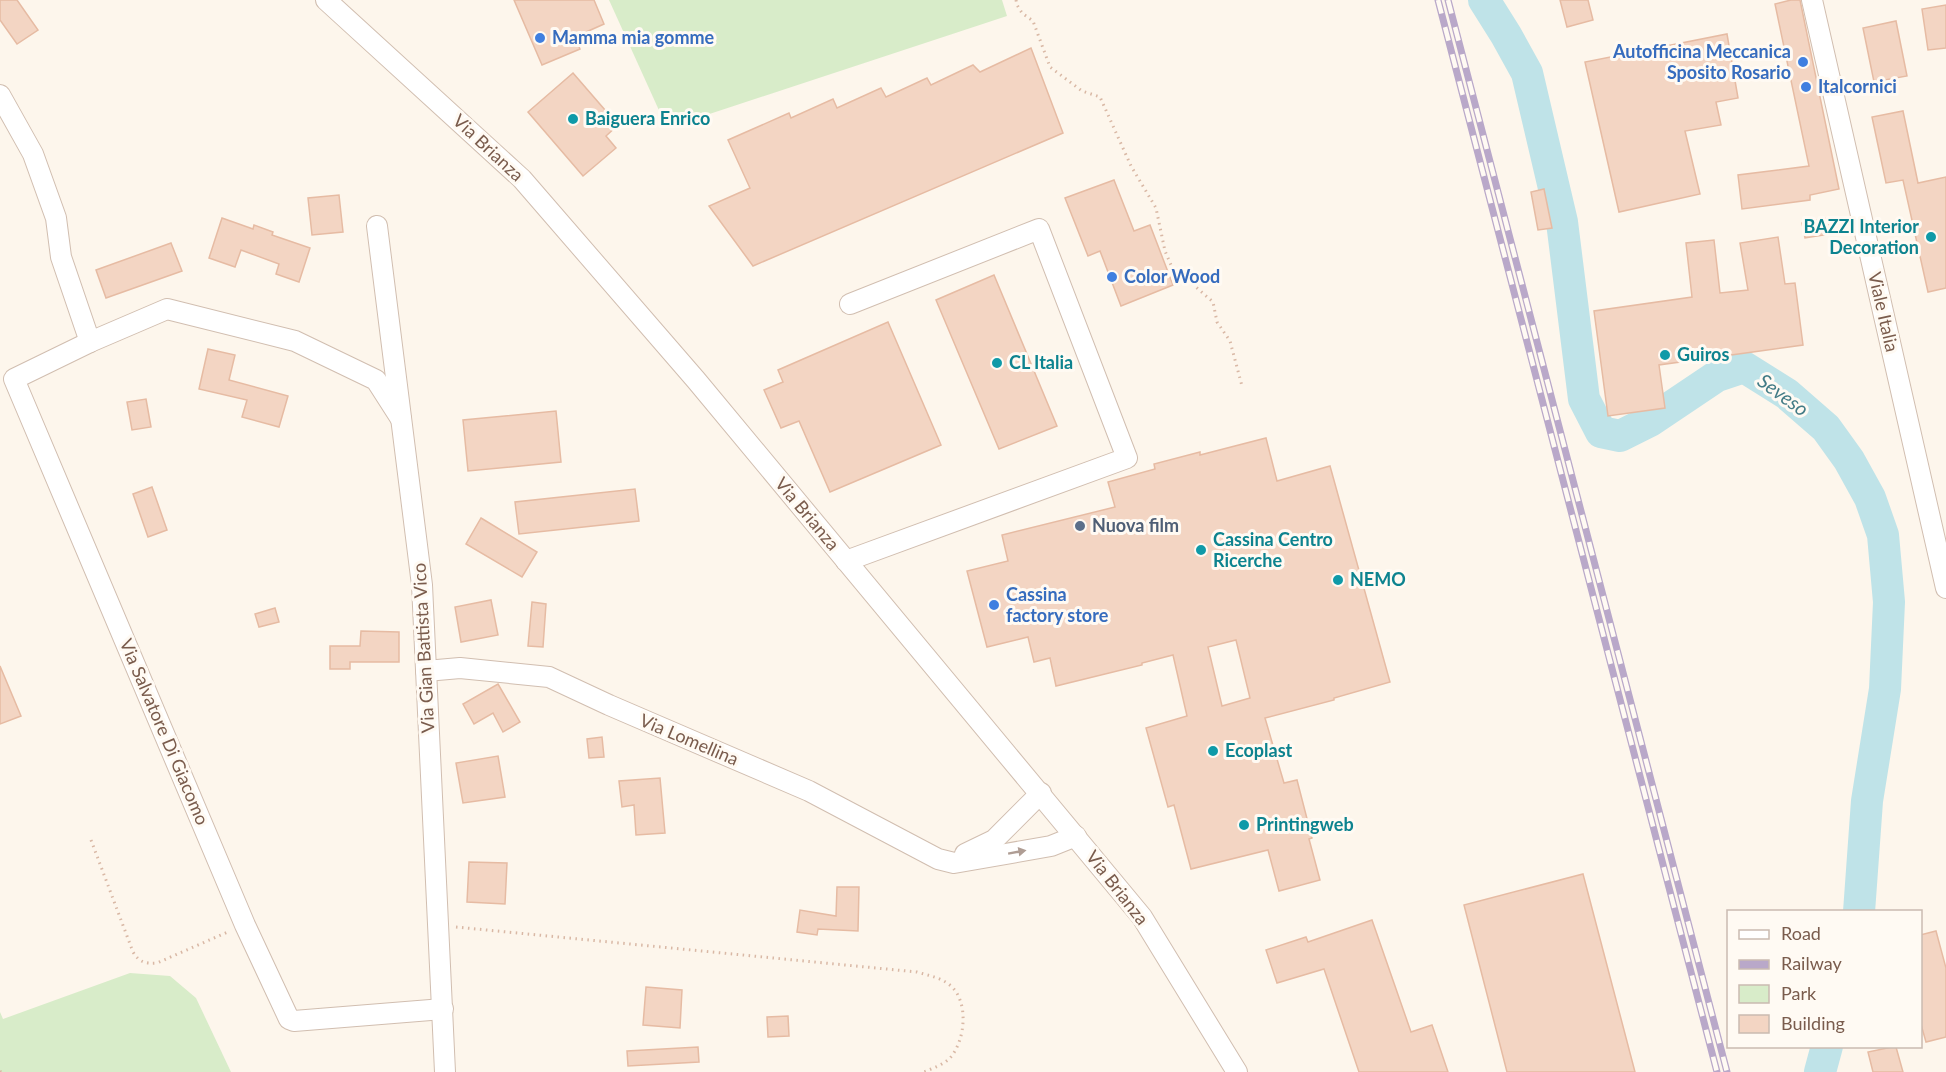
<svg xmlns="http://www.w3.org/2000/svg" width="1946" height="1072" font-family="Lato,sans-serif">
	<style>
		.green { fill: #d8ecc9 }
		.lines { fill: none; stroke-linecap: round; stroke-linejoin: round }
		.river { stroke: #bfe3e8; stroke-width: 32 }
		.building { fill: #f3d5c3; stroke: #e6bba3; stroke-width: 1.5; fill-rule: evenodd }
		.minor-casing { stroke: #d1beb0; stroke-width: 22 }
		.path { stroke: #d9b8a5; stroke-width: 3; stroke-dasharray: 1.5 4.5; stroke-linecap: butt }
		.minor { stroke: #fff; stroke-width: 20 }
		.rail-casing { stroke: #b9a8c9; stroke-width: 7 }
		.rail { stroke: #fffaf3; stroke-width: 4.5; stroke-dasharray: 14; stroke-linecap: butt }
		.oneway { fill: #af9d94 }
		.shop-dot { fill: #3f7fe0; stroke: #fffaf3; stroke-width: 2 }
		.culture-dot { fill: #0f9aa8; stroke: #fffaf3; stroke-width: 2 }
		.service-dot { fill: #5c6f8a; stroke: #fffaf3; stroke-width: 2 }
		.labels { text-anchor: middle; stroke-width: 6; stroke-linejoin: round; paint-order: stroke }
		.shop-label { font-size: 18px; font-weight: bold; fill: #366cbe; stroke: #fffaf3; text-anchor: start }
		.culture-label { font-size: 18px; font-weight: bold; fill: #0d838f; stroke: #fffaf3; text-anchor: start }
		.street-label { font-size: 18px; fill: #7a5c4d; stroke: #fffaf3 }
		.service-label { font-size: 18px; font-weight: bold; fill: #4e5e75; stroke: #fffaf3; text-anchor: start }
		.water-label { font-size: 20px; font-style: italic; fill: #437c86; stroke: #fffaf3 }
	</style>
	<rect width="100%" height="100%" fill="#fdf6ec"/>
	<g class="green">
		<path d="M609 0H1002L1007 16 667 128Z"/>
		<path d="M130 973 170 976 196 998 231 1072H0V1012L3 1019Z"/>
	</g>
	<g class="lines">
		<g class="river">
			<path d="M1484 0 1506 35 1527 73 1562 222 1584 399 1601 432 1620 436 1650 421 1717 376 1744 367 1787 394 1826 428 1849 460 1870 498 1883 535 1889 602 1885 689 1867 801 1859 912"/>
			<path d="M1820 1072 1827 1046"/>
		</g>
	</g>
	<g class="building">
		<path d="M0 0H17L38 30 17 44 0 20Z"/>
		<path d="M514 0H594L604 24 575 37 580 49 542 65Z"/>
		<path d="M1560 0H1588L1593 20 1567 27Z"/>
		<path d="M1791 0H1800L1839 189 1810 195V200L1742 209 1738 175 1809 166 1775 4Z"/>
		<path d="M1946 5V48L1928 50 1922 9Z"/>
		<path d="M1896 21 1907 76 1874 82 1863 28Z"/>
		<path d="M1727 34 1738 98 1716 102 1721 125 1685 131 1700 194 1619 212 1585 62Z"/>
		<path d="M1031 48 1063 133 753 266 709 206 750 188 728 140 789 113 791 118 833 99 837 108 881 88 886 97 927 78 931 85 973 65 980 72Z"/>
		<path d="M573 73 618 125 606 136 616 148 583 176 528 112Z"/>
		<path d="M1903 111 1918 183 1946 177V288L1928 292 1903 180 1886 183 1872 117Z"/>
		<path d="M1114 180 1134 231 1150 225 1173 285 1121 306 1100 251 1088 256 1065 198Z"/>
		<path d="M1544 189 1552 228 1538 230 1531 192Z"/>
		<path d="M339 195 343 232 312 235 308 198Z"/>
		<path d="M1834 217 1837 233 1805 238 1802 223Z"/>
		<path d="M222 218 253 229 254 225 273 232 272 235 310 248 299 282 276 274 279 264 241 250 235 267 209 258Z"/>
		<path d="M1778 237 1785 284 1795 283 1803 345 1659 365 1665 408 1608 416 1594 311 1692 297 1686 243 1714 240 1720 293 1748 290 1740 243Z"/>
		<path d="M171 243 182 271 106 298 96 270Z"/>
		<path d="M994 275 1057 426 999 449 936 300Z"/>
		<path d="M888 322 941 445 830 492 799 421 781 428 764 390 783 382 778 370Z"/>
		<path d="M208 349 235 355 229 380 288 396 279 427 242 417 247 400 199 389Z"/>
		<path d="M146 399 151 427 132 430 127 402Z"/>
		<path d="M556 411 561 462 468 471 463 420Z"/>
		<path d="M1266 438 1277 481 1330 466 1390 682 1334 698V700L1265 718 1284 783 1297 780 1312 838 1309 839 1320 880 1279 891 1268 850 1191 869 1174 805 1168 807 1146 728 1187 716 1173 655 1142 663V665L1056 686 1050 658 1034 662 1028 637 987 647 967 571 1008 561 1002 535 1115 507 1108 482 1155 469 1154 464 1200 452V455ZM1236 640 1250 698 1222 706 1208 647Z"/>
		<path d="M152 487 167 530 148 537 133 494Z"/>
		<path d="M635 489 639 521 519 534 515 502Z"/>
		<path d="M481 518 537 552 522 577 466 544Z"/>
		<path d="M491 600 498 635 461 642 455 607Z"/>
		<path d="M532 602 546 604 543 647 528 646Z"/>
		<path d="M275 608 279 622 259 627 255 614Z"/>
		<path d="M361 631 399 632V662H350V669H330V646H360Z"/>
		<path d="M0 666 21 716 0 724Z"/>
		<path d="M498 684 520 722 503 732 493 713 474 724 463 704Z"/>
		<path d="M602 737 604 757 589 758 587 739Z"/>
		<path d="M498 756 505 797 463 803 456 763Z"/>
		<path d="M660 778 665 833 636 835 634 805 622 807 619 781Z"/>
		<path d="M469 862 507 863 505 904 467 902Z"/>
		<path d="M1583 874 1635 1072H1507L1464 905Z"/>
		<path d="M837 887H859L858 931 818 929 817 935 797 932 800 910 836 916Z"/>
		<path d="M1372 920 1411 1032 1432 1025 1448 1072H1359L1324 969 1277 983 1266 950 1306 937 1308 942Z"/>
		<path d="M1936 931 1946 968V1037L1926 1042 1920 1021V935Z"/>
		<path d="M646 987 682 990 680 1028 643 1025Z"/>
		<path d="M788 1016 789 1036 768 1037 767 1017Z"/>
		<path d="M698 1047 699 1062 628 1066 627 1051Z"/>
		<path d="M1892 1047H1896L1903 1072H1873L1868 1052Z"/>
	</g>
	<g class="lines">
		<defs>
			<g id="minor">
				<path d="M326 0 522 179 696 380 1142 917 1237 1072"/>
				<path d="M1812 0 1946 588"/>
				<path d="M0 95 33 154 56 218 61 257 90 342"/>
				<path d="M377 226 422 585 445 1072"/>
				<path d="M401 419 376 380 295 341 167 309 90 342 14 379 245 925 289 1019 294 1021 443 1009"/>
				<path d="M846 561 1127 458 1039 229 850 304"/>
				<path d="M426 671 460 668 549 677 609 705 809 791 938 859 954 863 1051 846 1076 836"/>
				<path d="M965 854 994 840 1041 793"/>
			</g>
		</defs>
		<use href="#minor" class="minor-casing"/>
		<g class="path">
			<path d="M1016 0 1017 5 1022 13 1033 21 1050 67 1082 91 1100 97 1131 166 1156 208 1165 251 1171 265 1213 302 1217 322 1230 341 1242 386"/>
			<path d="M91 840 133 952C139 962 145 964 157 963L230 931"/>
			<path d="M456 927 917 972C930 976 943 978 952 987 969 1004 965 1041 950 1058 943 1065 933 1068 924 1072"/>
			<path d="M0 1071 1 1072"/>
		</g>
		<use href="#minor" class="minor"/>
		<defs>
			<g id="rail">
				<path d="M1438 0 1717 1072"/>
				<path d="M1448 0 1727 1072"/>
			</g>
		</defs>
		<use href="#rail" class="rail-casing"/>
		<use href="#rail" class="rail"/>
	</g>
	<defs><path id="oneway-solid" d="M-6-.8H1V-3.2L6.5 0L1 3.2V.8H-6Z" transform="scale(1.5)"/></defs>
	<use class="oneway" href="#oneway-solid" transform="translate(1017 852) rotate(-10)"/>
	<g class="shop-dot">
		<circle cx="540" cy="38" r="6"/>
		<circle cx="1803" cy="62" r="6"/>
		<circle cx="1806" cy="87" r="6"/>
		<circle cx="1112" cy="277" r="6"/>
		<circle cx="994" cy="605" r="6"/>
	</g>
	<g class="culture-dot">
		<circle cx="573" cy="119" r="6"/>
		<circle cx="1931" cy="237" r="6"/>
		<circle cx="1665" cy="355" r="6"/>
		<circle cx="997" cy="363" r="6"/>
		<circle cx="1201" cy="550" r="6"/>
		<circle cx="1338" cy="580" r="6"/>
		<circle cx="1213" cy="751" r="6"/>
		<circle cx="1244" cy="825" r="6"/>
	</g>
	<circle class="service-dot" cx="1080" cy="526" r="6"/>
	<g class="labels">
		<g class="shop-label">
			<text x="552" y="44">Mamma mia gomme</text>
			<text x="1791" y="58" text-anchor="end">Autofficina Meccanica<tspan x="1791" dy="21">Sposito Rosario</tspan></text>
			<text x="1818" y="93">Italcornici</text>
			<text x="1124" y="283">Color Wood</text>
			<text x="1006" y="601">Cassina<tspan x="1006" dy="21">factory store</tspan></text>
		</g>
		<g class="culture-label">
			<text x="585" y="125">Baiguera Enrico</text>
			<text x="1919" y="233" text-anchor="end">BAZZI Interior<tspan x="1919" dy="21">Decoration</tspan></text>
			<text x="1677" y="361">Guiros</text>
			<text x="1009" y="369">CL Italia</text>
			<text x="1213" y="546">Cassina Centro<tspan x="1213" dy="21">Ricerche</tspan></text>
			<text x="1350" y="586">NEMO</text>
			<text x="1225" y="757">Ecoplast</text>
			<text x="1256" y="831">Printingweb</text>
		</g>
		<g class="street-label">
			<text transform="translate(488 148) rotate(43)" y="6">Via Brianza</text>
			<text transform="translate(1883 312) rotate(77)" y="6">Viale Italia</text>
			<text transform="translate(807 514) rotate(50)" y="6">Via Brianza</text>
			<text transform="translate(424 648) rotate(-93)" y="6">Via Gian Battista Vico</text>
			<text transform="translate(164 732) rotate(67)" y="6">Via Salvatore Di Giacomo</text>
			<text transform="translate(689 740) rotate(23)" y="6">Via Lomellina</text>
			<text transform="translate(1117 888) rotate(52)" y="6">Via Brianza</text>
		</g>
		<g class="service-label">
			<text x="1092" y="532">Nuova film</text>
		</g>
		<g class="water-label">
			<text transform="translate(1783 395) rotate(36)" y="7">Seveso</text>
		</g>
	</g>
	<rect x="1727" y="910" width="195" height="138" fill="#fffaf3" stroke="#cabbb1" stroke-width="1.5"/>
	<rect x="1739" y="930" width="30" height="9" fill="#ffffff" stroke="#cabbb1" stroke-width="1.5"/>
	<text x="1781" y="940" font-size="18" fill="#7a5c4d">Road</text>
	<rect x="1739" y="960" width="30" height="9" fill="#b9a8c9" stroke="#cabbb1" stroke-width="1.5"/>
	<text x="1781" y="970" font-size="18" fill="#7a5c4d">Railway</text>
	<rect x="1739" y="985" width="30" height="18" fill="#d8ecc9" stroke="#cabbb1" stroke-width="1.5"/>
	<text x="1781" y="1000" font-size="18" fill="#7a5c4d">Park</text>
	<rect x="1739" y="1015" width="30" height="18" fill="#f3d5c3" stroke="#cabbb1" stroke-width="1.5"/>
	<text x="1781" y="1030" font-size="18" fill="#7a5c4d">Building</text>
</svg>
